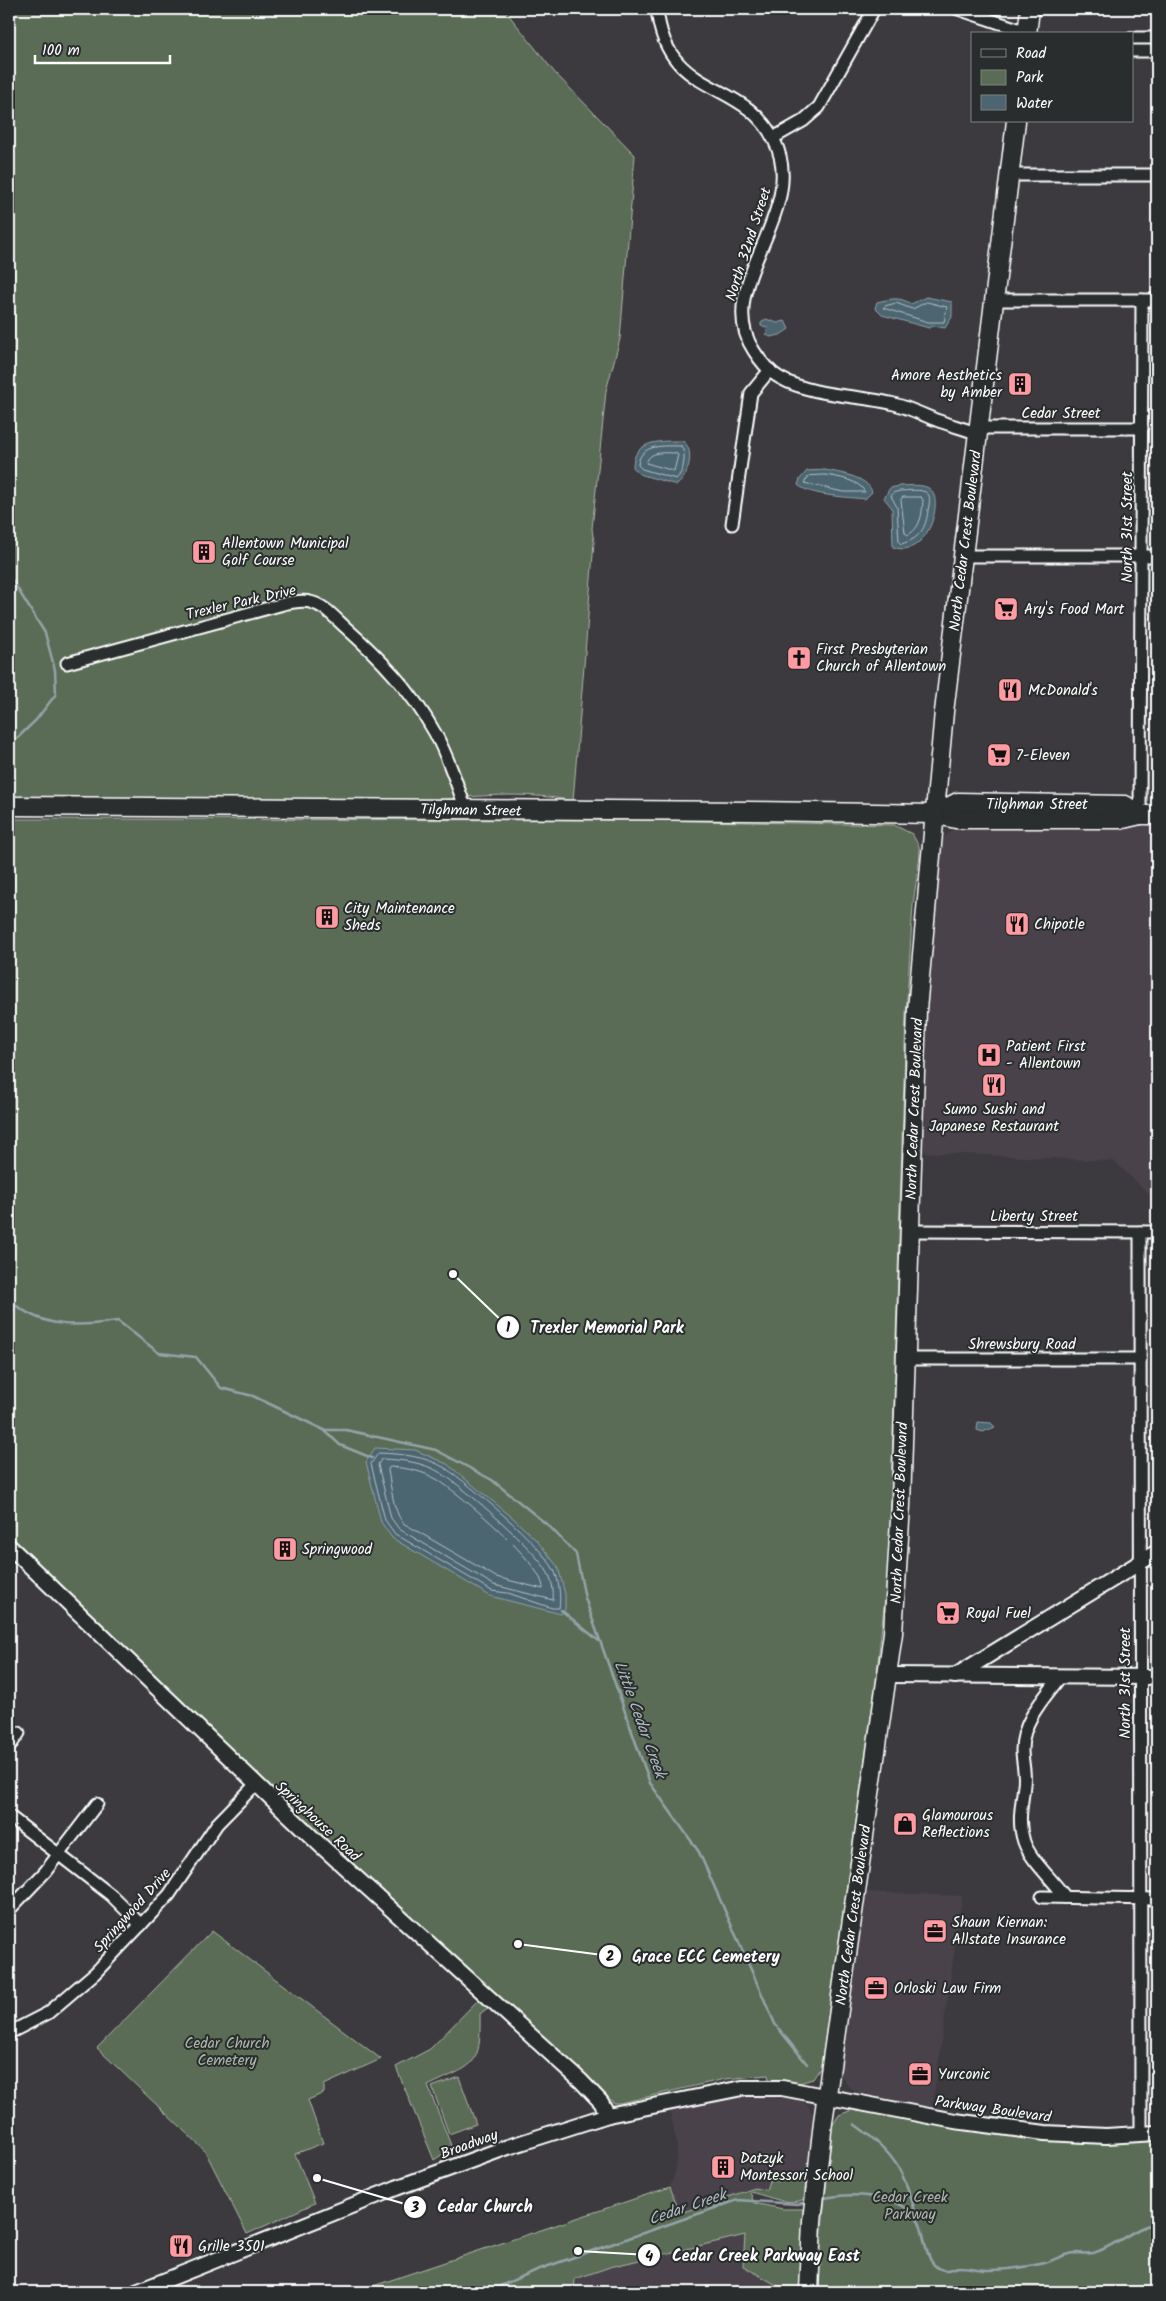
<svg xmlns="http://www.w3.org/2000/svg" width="1166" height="2301" font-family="Kalam,sans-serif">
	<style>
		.built { fill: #4a434b }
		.green { fill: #5a6c55; stroke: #acb6aa }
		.water { fill: #4c6571; stroke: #94a3aa }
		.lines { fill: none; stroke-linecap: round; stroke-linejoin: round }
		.shore { stroke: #b7c1c6; stroke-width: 1 }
		.stream { stroke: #94a3aa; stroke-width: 2.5 }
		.minor-casing { stroke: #fff; stroke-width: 15 }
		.tertiary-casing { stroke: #fff; stroke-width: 18 }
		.primary-casing { stroke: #fff; stroke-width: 21 }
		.minor { stroke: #2a2d2e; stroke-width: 11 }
		.tertiary { stroke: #2a2d2e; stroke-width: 14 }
		.primary { stroke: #2a2d2e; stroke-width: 18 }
		.labels { text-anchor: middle; stroke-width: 4; stroke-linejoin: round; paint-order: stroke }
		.street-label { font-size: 15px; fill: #fff; stroke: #2a2d2e }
		.poi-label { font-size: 15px; fill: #fff; stroke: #2a2d2e; text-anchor: start }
		.park-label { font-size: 15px; fill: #acb6aa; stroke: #2a2d2e }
		.water-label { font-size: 16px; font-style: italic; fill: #aebabf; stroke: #2a2d2e }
		.leader { fill: none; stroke: #fff; stroke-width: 2 }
		.callout-dot { fill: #fff; stroke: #2a2d2e; stroke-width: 2 }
		.mark-label { font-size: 15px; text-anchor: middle; font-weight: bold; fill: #111 }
		.callout-label { font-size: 16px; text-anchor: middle; font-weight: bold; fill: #fff; stroke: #2a2d2e; stroke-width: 4; stroke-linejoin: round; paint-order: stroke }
	</style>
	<rect width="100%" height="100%" fill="#3d3a3f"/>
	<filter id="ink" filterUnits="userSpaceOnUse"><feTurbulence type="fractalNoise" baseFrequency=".02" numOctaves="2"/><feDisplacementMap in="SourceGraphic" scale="10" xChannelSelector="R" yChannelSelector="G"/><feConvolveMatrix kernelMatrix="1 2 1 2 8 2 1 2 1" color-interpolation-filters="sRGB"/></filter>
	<g filter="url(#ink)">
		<g class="built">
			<path d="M965 824 1065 831 1157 825V1195L1148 1193 1114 1161 920 1152 926 959 941 841 954 828Z"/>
			<path d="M864 1892 962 1896 932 2108 860 2093 850 2088 841 2075V2065Z"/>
			<path d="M745 2095 795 2099 808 2105 813 2117 807 2171 797 2174 788 2182 769 2181 766 2190 755 2188 680 2213 670 2187 676 2170 677 2144 670 2111Z"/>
			<path d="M745 2235 743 2266 792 2292H574L575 2279 610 2267Z"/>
		</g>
		<g class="green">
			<path d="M9 9H504L555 73 635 155 620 339 606 391 592 529 594 542 573 801C531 792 486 795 444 799L9 798Z"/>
			<path d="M9 819 645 820 894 825 912 834 919 846 920 854 913 905 906 1014 889 1560 876 1680 821 2067 813 2079 799 2083 769 2080 768 2075 725 2079 620 2103H614L381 1892 9 1534Z"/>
			<path d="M212 1931 381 2059 324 2085V2093L308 2100 323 2143 295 2154 315 2203 247 2234 205 2151 97 2048Z"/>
			<path d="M479 1999 490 2006 480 2014C481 2070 474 2063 428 2086L452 2148 434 2160 396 2067 430 2049Z"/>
			<path d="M459 2077 476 2124 449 2134 432 2087Z"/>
			<path d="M852 2110 1055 2141 1115 2142 1157 2139V2292H816L832 2126 839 2115Z"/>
			<path d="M807 2171 804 2199C788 2207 766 2195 750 2192L754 2203 783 2209H803L801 2279 799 2292 787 2291 743 2266 745 2235 610 2267 575 2279 574 2292H355L670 2187 680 2213 755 2188 766 2190 769 2181C791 2182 788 2178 807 2171Z"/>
		</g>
		<g class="water">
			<path d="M926 297 952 302V317L945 328 933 326 929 328 882 315 875 308 877 302C890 299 899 296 911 304Z"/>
			<path d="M766 319 777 323 785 321 789 329 780 335 770 337 766 334 768 328 761 326V323Z"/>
			<path d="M683 441C696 451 688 477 677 485L639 474 633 467C633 439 663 441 683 441Z"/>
			<path d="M825 470C839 473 867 476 872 492L865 499C849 497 810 496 798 485L800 479 807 471Z"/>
			<path d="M900 486C909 486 924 483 931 490 944 503 926 560 893 547L892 508 884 498 890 488Z"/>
			<path d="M978 1422 991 1423 995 1427 983 1432 977 1430Z"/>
			<path d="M375 1448 415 1450 447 1464 512 1517 537 1541 558 1567 565 1594V1609L561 1614 490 1596 392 1538 381 1522 366 1462Z"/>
		</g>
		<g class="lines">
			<g class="shore">
				<path d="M927 302 947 307 944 322H928L883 308 885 306 896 303 912 309Z"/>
				<path d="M681 446C687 453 684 473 676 479L642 469 638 465C640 443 665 446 681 446Z"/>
				<path d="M676 453 678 455 674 471 646 463C650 450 665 453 676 453Z"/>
				<path d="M825 475C838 477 859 480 865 492H843L804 483 809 476Z"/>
				<path d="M900 491C907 491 923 488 928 494 931 498 929 505 928 510 926 528 920 539 901 544L899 542 897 507 891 496 893 493Z"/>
				<path d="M903 497H921L923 500C922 515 921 527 908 535L905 533 901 500Z"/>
				<path d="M379 1453C402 1454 425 1456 445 1468 470 1484 541 1545 554 1570 559 1580 561 1597 559 1608H552L508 1593 492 1591 395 1534 385 1520 371 1464Z"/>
				<path d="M382 1459C403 1460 423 1462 441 1473 464 1487 537 1551 548 1573 552 1580 554 1592 553 1600L494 1585 399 1529 391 1518 378 1465Z"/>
				<path d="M390 1467C407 1468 423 1471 438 1480 460 1494 545 1565 543 1589L496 1577 403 1523C393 1510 391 1487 388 1470Z"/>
			</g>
			<g class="stream">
				<path d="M9 575 45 633 55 670 56 694 36 720 9 746"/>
				<path d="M9 1300C43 1329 76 1327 118 1321L159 1353 196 1357 221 1388 253 1396 324 1430H346L436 1450 492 1480 550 1527 576 1554 585 1598 650 1783 699 1852 775 2024 807 2064"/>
				<path d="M325 1431 340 1445 372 1458"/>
				<path d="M561 1610 599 1641"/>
				<path d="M854 2124C894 2152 905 2171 917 2219"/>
				<path d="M820 2199C848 2192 897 2193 917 2218 927 2232 922 2271 948 2270 951 2270 955 2267 959 2267 969 2267 979 2270 989 2270 1007 2270 1027 2267 1045 2263 1055 2260 1063 2254 1074 2253 1080 2253 1087 2254 1093 2253 1113 2248 1140 2223 1157 2224"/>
				<path d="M486 2292 537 2270 738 2200 797 2204 808 2202"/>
			</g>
			<defs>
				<g id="minor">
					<path d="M657 9C666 99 743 77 774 140 811 213 710 285 754 351 761 362 769 372 780 378 812 396 855 395 890 403 905 406 921 414 936 420 950 425 965 429 979 434"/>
					<path d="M958 9 1027 32"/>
					<path d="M1132 38H1157"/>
					<path d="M1132 51H1157"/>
					<path d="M773 138 803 121 819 107 874 9"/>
					<path d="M1010 175H1157"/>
					<path d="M995 300H1157"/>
					<path d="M980 428H1142"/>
					<path d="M732 524 751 393 770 370"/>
					<path d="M963 556H1157"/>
					<path d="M67 663 287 603C295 602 303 600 310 602 324 605 334 617 344 626 380 658 412 691 435 733 448 757 457 784 466 810"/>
					<path d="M1140 815 1142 300"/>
					<path d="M910 1231 1157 1232"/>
					<path d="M1140 1232 1141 2134"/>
					<path d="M905 1359H1140"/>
					<path d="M1061 1676C1044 1698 1022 1721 1022 1750 1022 1762 1026 1773 1024 1785 1022 1805 1017 1821 1024 1842 1031 1861 1053 1880 1065 1897"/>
					<path d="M9 1747 19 1733"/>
					<path d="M9 1816 111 1895 141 1925"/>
					<path d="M1042 1897 1157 1899"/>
					<path d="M9 1910 45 1872 97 1804"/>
					<path d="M9 2033 48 2013 95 1973 169 1895 217 1824 256 1784"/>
				</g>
				<g id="tertiary">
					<path d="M9 1546 318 1843 581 2081 601 2102 608 2115"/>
					<path d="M888 1675 1157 1677"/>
					<path d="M955 1676 1157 1552"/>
					<path d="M136 2292 396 2188 508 2147 608 2115 742 2088H782L955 2121 1045 2133 1106 2136 1157 2133"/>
				</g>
				<g id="primary">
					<path d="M1027 34 1030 9"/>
					<path d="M9 806 749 811 934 814 956 819H1123L1140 815H1157"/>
					<path d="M934 814 958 802 1125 805 1140 815"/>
					<path d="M809 2292 812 2221 823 2122 893 1633 901 1505 917 1010 944 712 1016 121"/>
				</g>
			</defs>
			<use href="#minor" class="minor-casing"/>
			<use href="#tertiary" class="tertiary-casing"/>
			<use href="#primary" class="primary-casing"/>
			<use href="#minor" class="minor"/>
			<use href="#tertiary" class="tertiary"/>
			<use href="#primary" class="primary"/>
		</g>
	</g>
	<defs>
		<symbol id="building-square" viewBox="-11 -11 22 22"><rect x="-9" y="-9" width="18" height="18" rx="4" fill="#ff9aa2" stroke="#2a2d2e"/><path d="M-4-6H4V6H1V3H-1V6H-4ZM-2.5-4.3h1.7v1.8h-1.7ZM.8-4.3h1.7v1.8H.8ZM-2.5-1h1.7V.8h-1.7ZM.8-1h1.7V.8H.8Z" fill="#111"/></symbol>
		<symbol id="supermarket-square" viewBox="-11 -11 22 22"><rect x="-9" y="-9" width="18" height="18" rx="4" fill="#ff9aa2" stroke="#2a2d2e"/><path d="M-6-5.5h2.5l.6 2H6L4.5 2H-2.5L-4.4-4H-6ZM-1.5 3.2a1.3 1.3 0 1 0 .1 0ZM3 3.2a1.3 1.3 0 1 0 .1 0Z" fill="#111"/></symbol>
		<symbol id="church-square" viewBox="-11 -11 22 22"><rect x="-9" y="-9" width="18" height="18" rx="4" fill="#ff9aa2" stroke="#2a2d2e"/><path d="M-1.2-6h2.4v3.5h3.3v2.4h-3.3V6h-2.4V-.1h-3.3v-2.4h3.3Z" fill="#111"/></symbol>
		<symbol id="restaurant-square" viewBox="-11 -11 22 22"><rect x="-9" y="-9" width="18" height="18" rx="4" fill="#ff9aa2" stroke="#2a2d2e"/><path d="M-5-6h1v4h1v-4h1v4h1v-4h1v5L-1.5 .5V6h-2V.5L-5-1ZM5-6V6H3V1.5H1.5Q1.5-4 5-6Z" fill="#111"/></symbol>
		<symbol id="hospital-square" viewBox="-11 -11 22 22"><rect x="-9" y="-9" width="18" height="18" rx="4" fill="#ff9aa2" stroke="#2a2d2e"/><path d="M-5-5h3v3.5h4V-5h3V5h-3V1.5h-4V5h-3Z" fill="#111"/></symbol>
		<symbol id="shop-square" viewBox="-11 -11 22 22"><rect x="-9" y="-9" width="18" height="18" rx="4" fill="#ff9aa2" stroke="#2a2d2e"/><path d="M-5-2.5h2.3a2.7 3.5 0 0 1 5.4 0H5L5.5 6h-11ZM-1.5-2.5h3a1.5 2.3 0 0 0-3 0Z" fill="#111"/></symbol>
		<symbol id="office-square" viewBox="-11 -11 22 22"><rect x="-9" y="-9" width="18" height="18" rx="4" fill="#ff9aa2" stroke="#2a2d2e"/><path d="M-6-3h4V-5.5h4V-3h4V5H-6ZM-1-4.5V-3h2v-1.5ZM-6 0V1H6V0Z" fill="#111"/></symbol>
	</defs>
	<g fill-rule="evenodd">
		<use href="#building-square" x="1006" y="370" width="28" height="28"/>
		<use href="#building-square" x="190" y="538" width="28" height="28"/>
		<use href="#supermarket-square" x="992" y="595" width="28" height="28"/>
		<use href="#church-square" x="785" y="644" width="28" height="28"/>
		<use href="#restaurant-square" x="996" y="676" width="28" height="28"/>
		<use href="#supermarket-square" x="985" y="741" width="28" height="28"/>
		<use href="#building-square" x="313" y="903" width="28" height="28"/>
		<use href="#restaurant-square" x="1003" y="910" width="28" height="28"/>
		<use href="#hospital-square" x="975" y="1041" width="28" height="28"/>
		<use href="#restaurant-square" x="980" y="1071" width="28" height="28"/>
		<use href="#building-square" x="271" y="1535" width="28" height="28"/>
		<use href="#supermarket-square" x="934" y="1599" width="28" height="28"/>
		<use href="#shop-square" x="891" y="1810" width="28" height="28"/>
		<use href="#office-square" x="921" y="1917" width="28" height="28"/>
		<use href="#office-square" x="862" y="1974" width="28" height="28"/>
		<use href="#office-square" x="906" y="2060" width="28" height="28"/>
		<use href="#building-square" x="709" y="2153" width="28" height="28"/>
		<use href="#restaurant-square" x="167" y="2232" width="28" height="28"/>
	</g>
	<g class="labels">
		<g class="street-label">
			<text transform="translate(748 244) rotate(-72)" y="5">North 32nd Street</text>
			<text x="1061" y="418">Cedar Street</text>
			<text transform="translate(1127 527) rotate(-90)" y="5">North 31st Street</text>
			<text transform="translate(965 541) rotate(-83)" y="5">North Cedar Crest Boulevard</text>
			<text transform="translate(241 602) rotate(-13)" y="5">Trexler Park Drive</text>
			<text x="1037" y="809">Tilghman Street</text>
			<text transform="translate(471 810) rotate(1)" y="5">Tilghman Street</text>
			<text transform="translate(914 1109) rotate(-88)" y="5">North Cedar Crest Boulevard</text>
			<text x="1034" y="1221">Liberty Street</text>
			<text x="1022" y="1349">Shrewsbury Road</text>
			<text transform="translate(899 1513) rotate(-88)" y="5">North Cedar Crest Boulevard</text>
			<text transform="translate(1125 1683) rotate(-90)" y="5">North 31st Street</text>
			<text transform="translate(318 1821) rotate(43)" y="5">Springhouse Road</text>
			<text transform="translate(132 1910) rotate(-48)" y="5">Springwood Drive</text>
			<text transform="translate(853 1915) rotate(-82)" y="5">North Cedar Crest Boulevard</text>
			<text transform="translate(993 2109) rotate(8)" y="5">Parkway Boulevard</text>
			<text transform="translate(469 2144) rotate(-20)" y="5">Broadway</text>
		</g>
		<g class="poi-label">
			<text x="1002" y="380" text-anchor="end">Amore Aesthetics<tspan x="1002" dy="17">by Amber</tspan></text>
			<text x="222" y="548">Allentown Municipal<tspan x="222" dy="17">Golf Course</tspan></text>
			<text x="1024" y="614">Ary's Food Mart</text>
			<text x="816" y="654">First Presbyterian<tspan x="816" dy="17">Church of Allentown</tspan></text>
			<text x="1028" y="695">McDonald's</text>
			<text x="1016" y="760">7-Eleven</text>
			<text x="344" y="913">City Maintenance<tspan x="344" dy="17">Sheds</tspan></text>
			<text x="1034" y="929">Chipotle</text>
			<text x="1006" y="1051">Patient First<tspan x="1006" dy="17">- Allentown</tspan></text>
			<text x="994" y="1114" text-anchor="middle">Sumo Sushi and<tspan x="994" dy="17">Japanese Restaurant</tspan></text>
			<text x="302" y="1554">Springwood</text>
			<text x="966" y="1618">Royal Fuel</text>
			<text x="922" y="1820">Glamourous<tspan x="922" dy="17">Reflections</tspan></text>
			<text x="952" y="1927">Shaun Kiernan:<tspan x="952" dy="17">Allstate Insurance</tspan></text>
			<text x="894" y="1993">Orloski Law Firm</text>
			<text x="938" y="2079">Yurconic</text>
			<text x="740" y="2163">Datzyk<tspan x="740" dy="17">Montessori School</tspan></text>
			<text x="198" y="2251">Grille 3501</text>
		</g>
		<g class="park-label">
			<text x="227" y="2048">Cedar Church<tspan x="227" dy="17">Cemetery</tspan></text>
			<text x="910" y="2202">Cedar Creek<tspan x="910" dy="17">Parkway</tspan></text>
		</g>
		<g class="water-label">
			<text transform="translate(641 1719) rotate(70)" y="6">Little Cedar Creek</text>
			<text transform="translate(687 2206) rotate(-19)" y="6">Cedar Creek</text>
		</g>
	</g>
	<path class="leader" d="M453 1274L508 1327M518 1944L610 1956M317 2178L415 2207M578 2251L649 2255"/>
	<g class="callout-dot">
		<circle cx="453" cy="1274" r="5"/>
		<circle cx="518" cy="1944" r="5"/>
		<circle cx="317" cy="2178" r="5"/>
		<circle cx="578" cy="2251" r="5"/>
		<circle cx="508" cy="1327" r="12"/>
		<circle cx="610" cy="1956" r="12"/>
		<circle cx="415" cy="2207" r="12"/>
		<circle cx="649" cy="2255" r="12"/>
	</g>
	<g class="mark-label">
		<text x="508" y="1332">1</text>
		<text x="610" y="1961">2</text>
		<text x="415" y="2212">3</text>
		<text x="649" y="2261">4</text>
	</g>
	<g class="callout-label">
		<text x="607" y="1333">Trexler Memorial Park</text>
		<text x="706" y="1962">Grace ECC Cemetery</text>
		<text x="485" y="2212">Cedar Church</text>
		<text x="766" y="2261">Cedar Creek Parkway East</text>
	</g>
	<rect width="1166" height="2301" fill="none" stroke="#2a2d2e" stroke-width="30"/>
	<rect x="15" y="15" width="1136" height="2271" fill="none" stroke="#fff" stroke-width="2" filter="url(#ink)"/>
	<rect x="971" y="32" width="162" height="90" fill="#2a2d2e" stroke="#7f8182"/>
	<rect x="981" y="49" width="25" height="8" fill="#2a2d2e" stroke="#7f8182"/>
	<text x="1016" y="58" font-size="15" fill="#ffffff">Road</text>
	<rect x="981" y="70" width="25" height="15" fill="#5a6c55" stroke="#7f8182"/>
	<text x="1016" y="82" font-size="15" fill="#ffffff">Park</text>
	<rect x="981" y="95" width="25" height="15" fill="#4c6571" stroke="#7f8182"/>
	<text x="1016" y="108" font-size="15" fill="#ffffff">Water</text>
	<path d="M35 55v8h135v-8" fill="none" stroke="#ffffff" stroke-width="2.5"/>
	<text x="42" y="55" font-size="15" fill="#ffffff" stroke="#2a2d2e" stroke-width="4" paint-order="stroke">100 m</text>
</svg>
